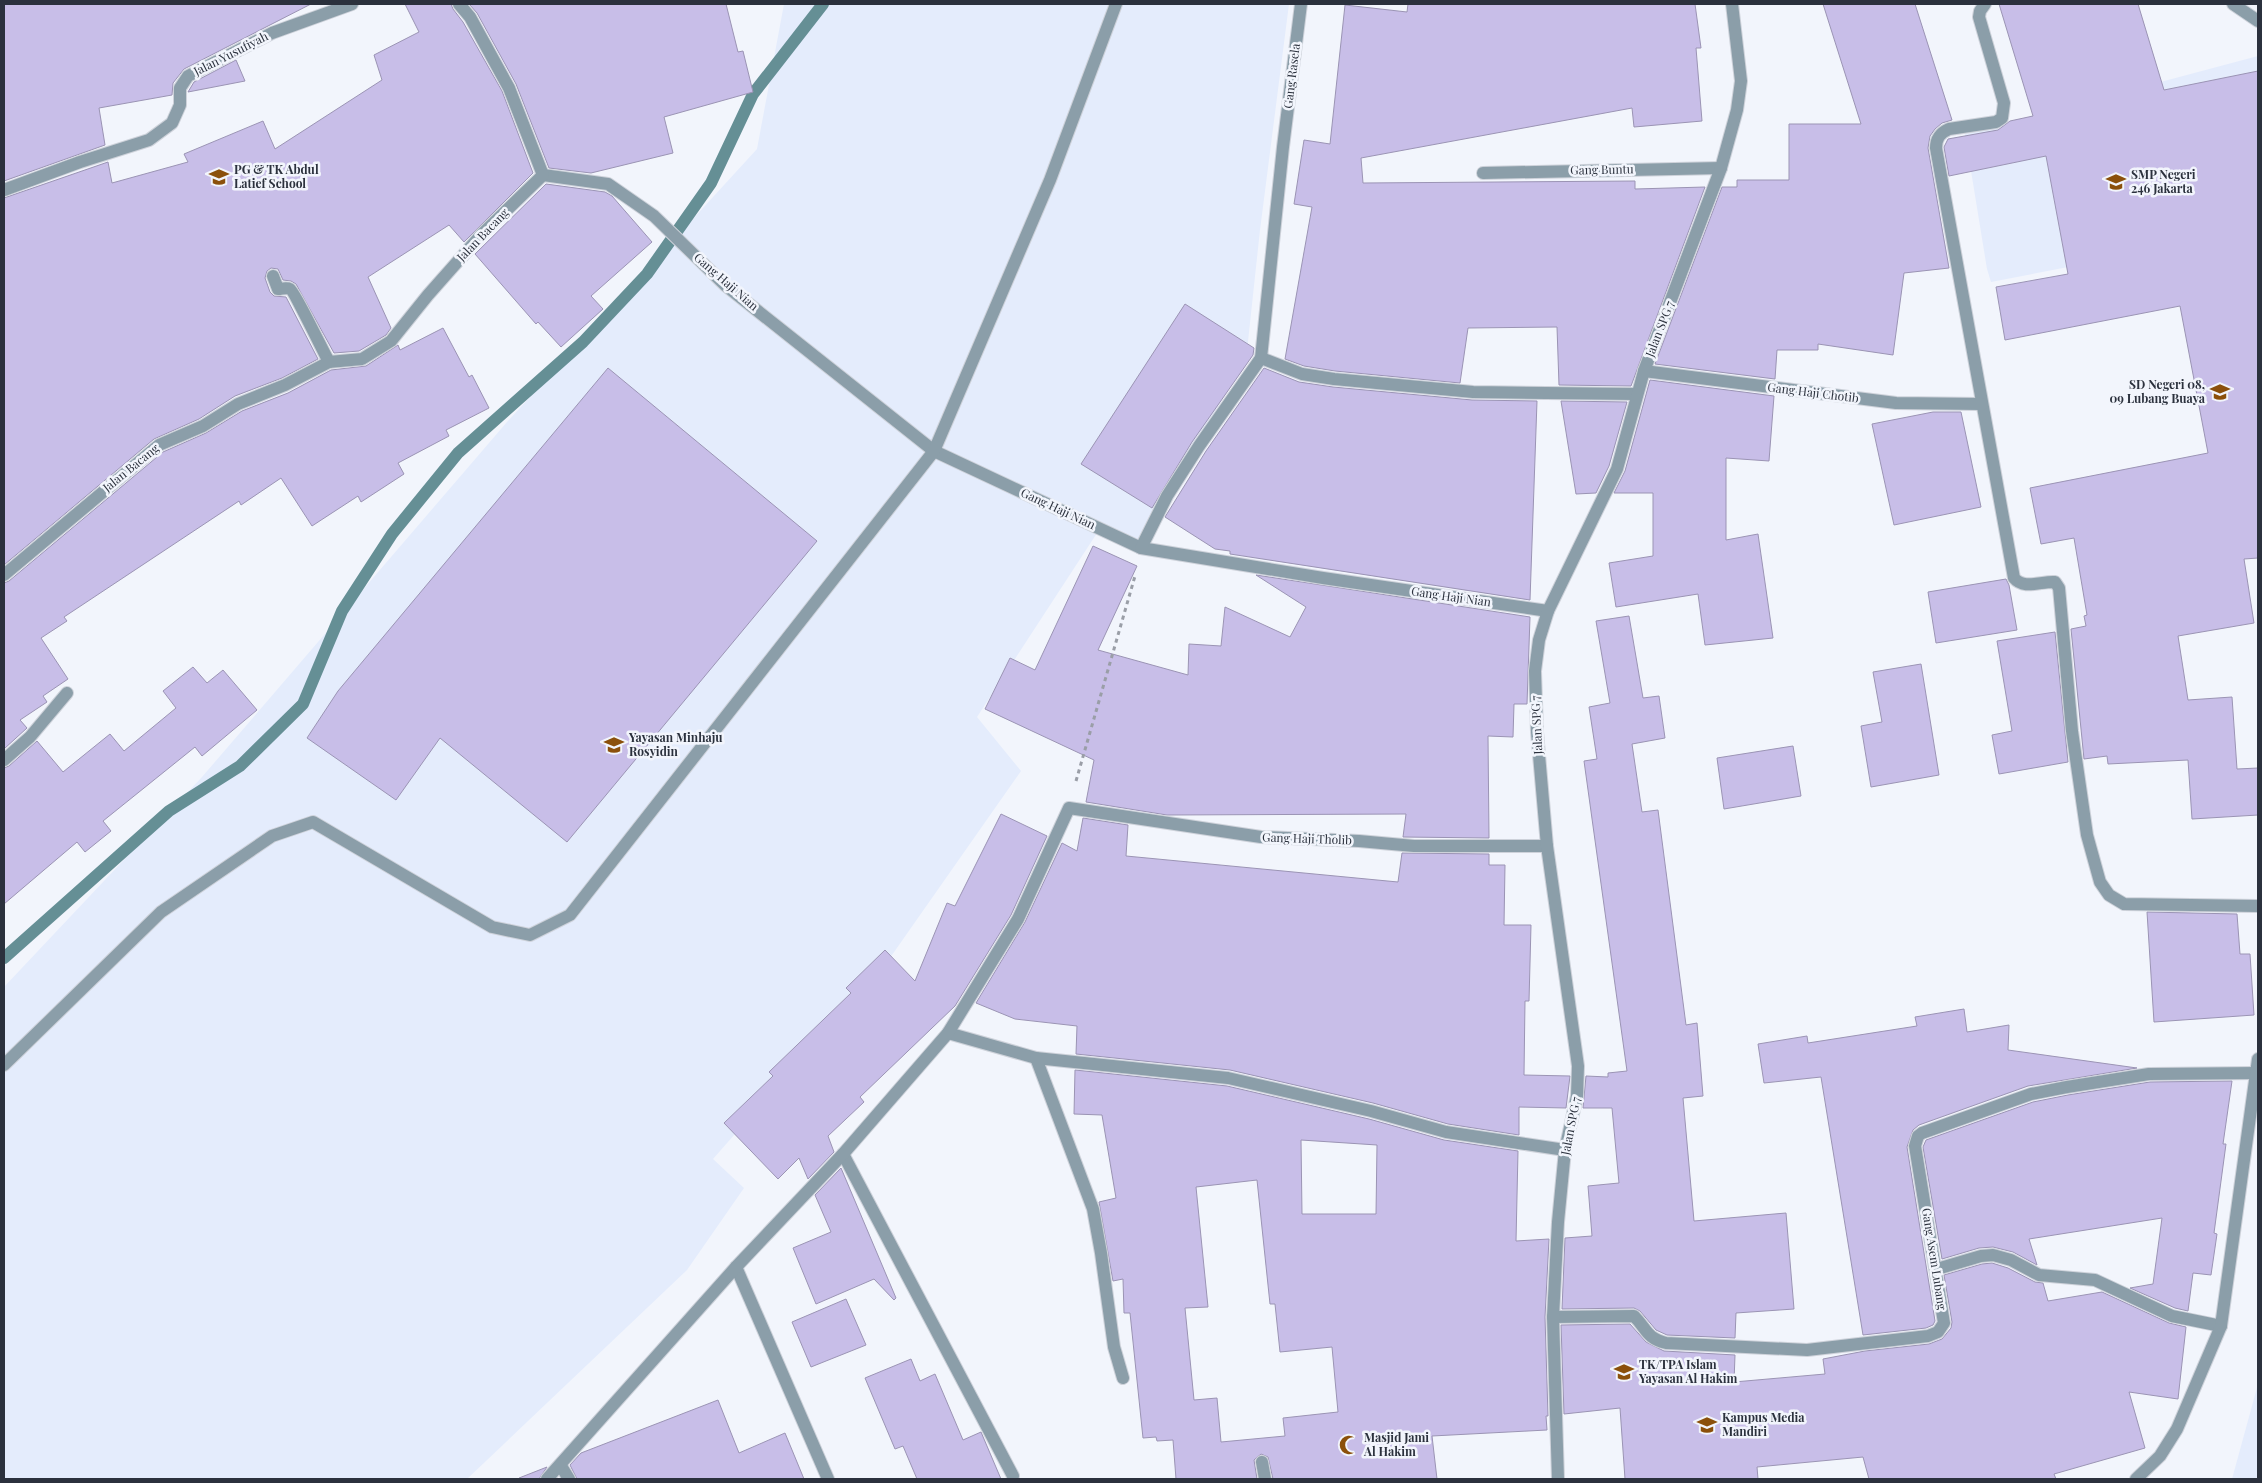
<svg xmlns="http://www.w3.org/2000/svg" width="2262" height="1483" font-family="'Playfair Display',serif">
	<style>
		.built { fill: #e4ecfc }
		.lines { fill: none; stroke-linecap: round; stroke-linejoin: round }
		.stream { stroke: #658f95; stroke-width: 12 }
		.building { fill: #c8bee8; stroke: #9b94b4; fill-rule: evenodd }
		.minor-casing { stroke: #ced2da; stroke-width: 14 }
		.path { stroke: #9a9ea7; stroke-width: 3; stroke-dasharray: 4 4; stroke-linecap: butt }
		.minor { stroke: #8b9ea9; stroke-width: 12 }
		.labels { text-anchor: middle; stroke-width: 5; stroke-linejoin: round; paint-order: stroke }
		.street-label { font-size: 12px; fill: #2b313d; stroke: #f2f5fc }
		.poi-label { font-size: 12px; font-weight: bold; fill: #2b313d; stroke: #f2f5fc; text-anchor: start }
	</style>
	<rect width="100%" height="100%" fill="#f2f5fc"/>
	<g class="built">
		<path d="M784 4H1289L1260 230 1246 360 1135 544 1099 530 977 717 1021 771 892 955 713 1159 744 1188 687 1270 467 1479H4V987L202 777 507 422 757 149Z"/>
		<path d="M2258 56V230L1991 282 1987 269 1965 134Z"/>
		<path d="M2258 1384V1479H2232Z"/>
	</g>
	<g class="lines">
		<path class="stream" d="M4 958 169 811 240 766 303 704 342 611 392 534 458 453 583 342 647 274 711 183 753 94 823 4"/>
	</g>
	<g class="building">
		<path d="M4 4H311L184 69 173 83 172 95 99 108 105 145 4 181Z"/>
		<path d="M405 4H451L453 9 463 22 502 91 533 173 464 242 449 225 368 277 391 328 386 335 359 351 334 353 296 284 291 281 283 280 278 269 271 268 267 271 265 278 270 292 274 296 286 297 318 359 282 378 235 396 199 419 154 439 4 565V198L108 162 112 183 188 162 184 154 263 121 275 149 382 80 374 55 419 32Z"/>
		<path d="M469 4H726L738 52 743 51 753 92 664 117 673 153 591 173 549 168 516 84 477 13Z"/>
		<path d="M1408 4H1695L1701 48H1696L1702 121 1634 127 1632 108 1361 158 1363 183 1635 181V189L1705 187 1631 386 1559 385 1557 327 1468 328 1460 383 1335 371 1304 366 1285 359 1312 207 1294 204 1304 140 1330 144 1345 5 1407 12Z"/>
		<path d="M1823 4H1915L1952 120 1942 123 1935 129 1930 136 1928 148 1949 268 1904 273 1893 355 1818 344V350H1777L1775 379 1655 364 1722 187H1737V180H1789V124H1861Z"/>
		<path d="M1999 4H2138L2164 90 2258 71V558L2244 559 2254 623 2178 636 2188 700 2232 697 2237 769 2258 768V815L2192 819 2188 760 2108 764 2107 756 2084 759 2071 629 2086 626 2084 616 2087 615 2074 538 2041 544 2030 488 2208 453 2180 306 2005 340 1996 287 2068 274 2046 156 1949 176 1944 147 1948 139 1998 130 2010 121 2033 116Z"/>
		<path d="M236 60 245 81 188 92 194 82Z"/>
		<path d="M546 184 605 192 612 196 652 242 591 296 603 309 561 347 538 322 536 324 475 254Z"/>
		<path d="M1185 304 1254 348 1253 355 1192 442 1152 508 1081 464Z"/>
		<path d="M443 328 469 377 472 375 489 408 446 430 449 436 398 463 404 474 361 502 358 496 312 526 281 478 241 505 239 501 64 617 67 621 41 638 68 679 43 696 47 702 20 720 27 728 4 749V583L9 581 163 452 206 433 242 411 288 393 331 370 366 366 398 345 400 350Z"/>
		<path d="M608 368 817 541 567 842 440 738 396 800 307 738 338 691Z"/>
		<path d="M1264 368 1299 382 1333 387 1472 400 1537 401 1530 600 1230 554V551L1215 549 1165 517 1206 451Z"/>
		<path d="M1650 380 1774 396 1769 461 1726 458V540L1758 534 1773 638 1705 645 1698 594 1616 607 1609 563 1653 556V493H1614L1625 471Z"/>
		<path d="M1561 401 1627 402 1609 466 1596 493 1576 494Z"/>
		<path d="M1933 412H1961L1981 507 1894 525 1872 424Z"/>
		<path d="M1093 546 1137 566 1098 650 1188 675 1189 644 1221 646 1225 607 1290 637 1306 607 1256 575 1530 617 1527 704H1514L1513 737 1488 736 1489 838 1403 837 1406 814 1167 815 1086 802 1094 760 985 709 1010 658 1035 670Z"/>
		<path d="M2006 579 2009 585 2017 630 1936 643 1928 592Z"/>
		<path d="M1629 616 1643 698 1659 696 1665 738 1632 744 1642 812 1658 810 1686 1025 1697 1023 1703 1096 1683 1098 1694 1221 1786 1213 1794 1309 1736 1313 1735 1338 1667 1335 1656 1330 1640 1311 1634 1308 1562 1309 1565 1238 1592 1236 1588 1186 1619 1183 1612 1108H1583L1586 1076 1608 1077V1073L1627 1071 1584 761 1597 759 1589 707 1610 703 1596 621Z"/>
		<path d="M2055 632 2068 762 1999 774 1992 735 2012 731 1997 641Z"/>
		<path d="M1921 664 1939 775 1871 787 1861 726 1882 722 1873 672Z"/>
		<path d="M193 667 207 683 223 670 257 710 202 756 195 747 103 821 111 831 85 852 77 842 4 904V768L9 766 37 741 63 772 110 734 124 751 176 708 163 691Z"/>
		<path d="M1793 746 1801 796 1724 809 1717 758Z"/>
		<path d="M1001 814 1047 836 1011 915 955 1006 860 1097 864 1102 828 1136 834 1152 808 1179 799 1158 778 1179 724 1123 773 1076 769 1072 851 993 846 988 885 950 915 981 947 903 955 906Z"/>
		<path d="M1083 818 1128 825 1126 856 1398 882 1402 853 1489 854V865H1505L1504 925H1531L1529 1001H1525L1524 1075 1570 1076 1566 1108 1519 1107V1135L1448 1124 1373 1103 1230 1070 1076 1054 1077 1026 1015 1019 976 1003 1025 922 1062 843 1077 851Z"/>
		<path d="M2147 912 2237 914 2240 954H2250L2254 1015 2154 1022Z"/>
		<path d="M1964 1009 1967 1032 2009 1025 2008 1050 2137 1068 2028 1086 1919 1125 1913 1130 1907 1147 1935 1321 1933 1325 1926 1328 1863 1335 1821 1077 1764 1083 1758 1044 1807 1036 1808 1043 1917 1026 1915 1017Z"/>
		<path d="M1075 1070 1227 1086 1369 1119 1444 1140 1518 1151 1516 1241 1549 1239 1545 1317 1548 1416H1546L1547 1430 1432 1436 1437 1479H1273L1268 1457 1261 1454 1254 1460 1257 1479H1176L1173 1440 1157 1441 1156 1437 1143 1438 1130 1313H1124L1123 1279 1113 1281 1099 1202 1116 1198 1102 1115 1074 1114ZM1301 1140 1377 1145 1376 1214H1302ZM1257 1180 1270 1304H1275L1280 1352 1332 1347 1338 1412 1283 1418 1285 1436 1221 1442 1217 1398 1194 1400 1185 1308 1208 1307 1196 1187Z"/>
		<path d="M2232 1081 2223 1144H2226L2214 1233 2217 1234 2211 1275 2193 1273 2188 1311 2175 1308 2130 1288 2153 1284 2162 1218 2029 1239 2037 1265 2013 1252 1993 1247 1979 1248 1942 1259 1923 1147 1926 1140 2033 1102 2068 1095 2150 1082Z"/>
		<path d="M841 1168 896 1298 894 1300 874 1279 816 1304 793 1248 831 1232 815 1195Z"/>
		<path d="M1992 1263 2008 1268 2035 1282 2043 1283 2048 1301 2102 1292 2169 1323 2186 1327 2178 1399 2129 1392 2145 1448 2054 1474 2056 1479H1869L1863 1457 1757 1467 1758 1479H1625L1620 1408 1564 1414 1561 1325 1630 1324 1646 1342 1664 1351 1735 1355 1734 1382 1825 1374 1823 1359 1865 1351 1929 1344 1942 1339 1951 1328 1952 1322 1944 1275 1982 1264Z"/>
		<path d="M846 1299 866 1345 811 1367 792 1322Z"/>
		<path d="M911 1359 920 1381 935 1374 963 1440 981 1432 1001 1479H917L903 1446 895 1449 865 1378Z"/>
		<path d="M718 1400 739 1453 785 1433 804 1479H577L570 1465 581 1453Z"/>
		<path d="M547 1467 539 1479H519V1478Z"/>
	</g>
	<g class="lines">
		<defs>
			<g id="minor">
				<path d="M459 4 470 17 509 88 543 175"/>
				<path d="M1985 4 1980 11 1979 17 2004 103 2002 118 1996 122 1949 129C1940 133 1936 138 1936 148L2014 578C2024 590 2041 581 2055 582L2059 588 2072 731 2087 835 2100 882 2109 895 2124 904 2258 906"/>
				<path d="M2233 4 2258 21"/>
				<path d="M1483 173 1721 168"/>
				<path d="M543 175 608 184 654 216 725 285 934 451 1141 548 1323 578 1548 611"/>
				<path d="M4 190 80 162 149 140 172 123 180 105V88L188 76 272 33 352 4"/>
				<path d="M273 276 278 289C282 289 286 287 290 289 294 291 324 353 329 362"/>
				<path d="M1261 358 1302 374 1334 379 1473 392 1636 394"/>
				<path d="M1644 371 1896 403 1982 404"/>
				<path d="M1141 548 1167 496 1199 446 1261 358 1283 147 1301 4"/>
				<path d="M4 575 159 445 203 426 238 404 285 385 329 362 362 359 391 341 428 295 482 234 543 175"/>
				<path d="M4 760 30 737 67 693"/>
				<path d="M948 1033 1036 1058 1228 1078 1371 1111 1446 1132 1565 1150"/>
				<path d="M1036 1058 1093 1209 1101 1253 1114 1347 1123 1378"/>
				<path d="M4 1065 161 912 272 836 313 822 492 927 530 935 570 915 934 451 1050 180 1116 4"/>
				<path d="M843 1154 1013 1476"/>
				<path d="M736 1267 828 1479"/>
				<path d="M1937 1269 1981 1256 1993 1255 2011 1260 2039 1275 2095 1280 2172 1316 2221 1326"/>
				<path d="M1553 1317 1634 1316C1647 1329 1646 1338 1666 1343L1807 1350 1928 1336 1938 1332 1944 1323 1915 1146 1918 1136 1922 1133 2031 1094 2067 1087 2149 1074 2257 1073"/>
				<path d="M1262 1462 1265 1479"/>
				<path d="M561 1466 569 1479"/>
				<path d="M547 1479 736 1267 843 1154 948 1033 1018 919 1069 808 1261 837 1359 841 1414 846H1547"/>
				<path d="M1558 1479 1553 1317 1558 1222 1565 1150 1577 1096 1578 1066 1547 846 1537 732 1535 671 1539 640 1548 611 1617 469 1644 371 1721 168 1737 110 1741 81 1732 4"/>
				<path d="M2136 1479 2160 1456 2177 1429 2221 1326 2258 1059"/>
			</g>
		</defs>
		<use href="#minor" class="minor-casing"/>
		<path class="path" d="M1076 781 1135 576"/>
		<use href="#minor" class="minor"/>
	</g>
	<defs>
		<symbol id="school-bare" viewBox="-9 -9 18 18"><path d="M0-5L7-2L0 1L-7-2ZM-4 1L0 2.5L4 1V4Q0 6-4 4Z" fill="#8b500b" stroke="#f2f5fc" stroke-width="2.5" paint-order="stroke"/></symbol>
		<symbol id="university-bare" viewBox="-9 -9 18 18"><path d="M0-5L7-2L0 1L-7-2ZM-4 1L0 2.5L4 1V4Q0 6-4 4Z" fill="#8b500b" stroke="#f2f5fc" stroke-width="2.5" paint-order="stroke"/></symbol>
		<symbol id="mosque-bare" viewBox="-9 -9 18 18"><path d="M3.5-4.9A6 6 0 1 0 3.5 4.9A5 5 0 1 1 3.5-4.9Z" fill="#8b500b" stroke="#f2f5fc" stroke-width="2.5" paint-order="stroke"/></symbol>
	</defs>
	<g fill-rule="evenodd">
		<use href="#school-bare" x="205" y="163" width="28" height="28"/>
		<use href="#school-bare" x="2102" y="168" width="28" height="28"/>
		<use href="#school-bare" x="2206" y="378" width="28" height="28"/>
		<use href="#school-bare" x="600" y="731" width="28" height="28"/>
		<use href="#school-bare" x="1610" y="1358" width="28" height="28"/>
		<use href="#university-bare" x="1693" y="1411" width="28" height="28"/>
		<use href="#mosque-bare" x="1335" y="1431" width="28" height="28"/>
	</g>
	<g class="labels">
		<g class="street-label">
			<text transform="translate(231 54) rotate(-27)" y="4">Jalan Yusufiyah</text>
			<text transform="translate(1292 76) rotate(-83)" y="4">Gang Rasela</text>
			<text transform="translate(1602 170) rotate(-1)" y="4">Gang Buntu</text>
			<text transform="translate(483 235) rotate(-46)" y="4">Jalan Bacang</text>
			<text transform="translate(726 282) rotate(41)" y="4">Gang Haji Nian</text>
			<text transform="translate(1660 329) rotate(-69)" y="4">Jalan SPG 7</text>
			<text transform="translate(1813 393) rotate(7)" y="4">Gang Haji Chotib</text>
			<text transform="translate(131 468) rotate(-39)" y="4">Jalan Bacang</text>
			<text transform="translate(1058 509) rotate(25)" y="4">Gang Haji Nian</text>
			<text transform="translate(1451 597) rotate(8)" y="4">Gang Haji Nian</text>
			<text transform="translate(1537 725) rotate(-93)" y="4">Jalan SPG 7</text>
			<text transform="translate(1307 839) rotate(2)" y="4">Gang Haji Tholib</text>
			<text transform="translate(1571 1126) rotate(-79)" y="4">Jalan SPG 7</text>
			<text transform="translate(1934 1259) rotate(81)" y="4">Gang Asem Lubang</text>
		</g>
		<g class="poi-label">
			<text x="234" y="174">PG &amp; TK Abdul<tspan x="234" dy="14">Latief School</tspan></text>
			<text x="2131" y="179">SMP Negeri<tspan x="2131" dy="14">246 Jakarta</tspan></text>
			<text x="2205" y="389" text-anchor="end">SD Negeri 08,<tspan x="2205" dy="14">09 Lubang Buaya</tspan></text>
			<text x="629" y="742">Yayasan Minhaju<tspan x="629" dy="14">Rosyidin</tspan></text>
			<text x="1639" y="1369">TK/TPA Islam<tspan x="1639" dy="14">Yayasan Al Hakim</tspan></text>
			<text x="1722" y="1422">Kampus Media<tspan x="1722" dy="14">Mandiri</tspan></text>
			<text x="1364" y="1442">Masjid Jami<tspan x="1364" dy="14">Al Hakim</tspan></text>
		</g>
	</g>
	<rect width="2262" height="1483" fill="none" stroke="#2b313d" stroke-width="10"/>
</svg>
